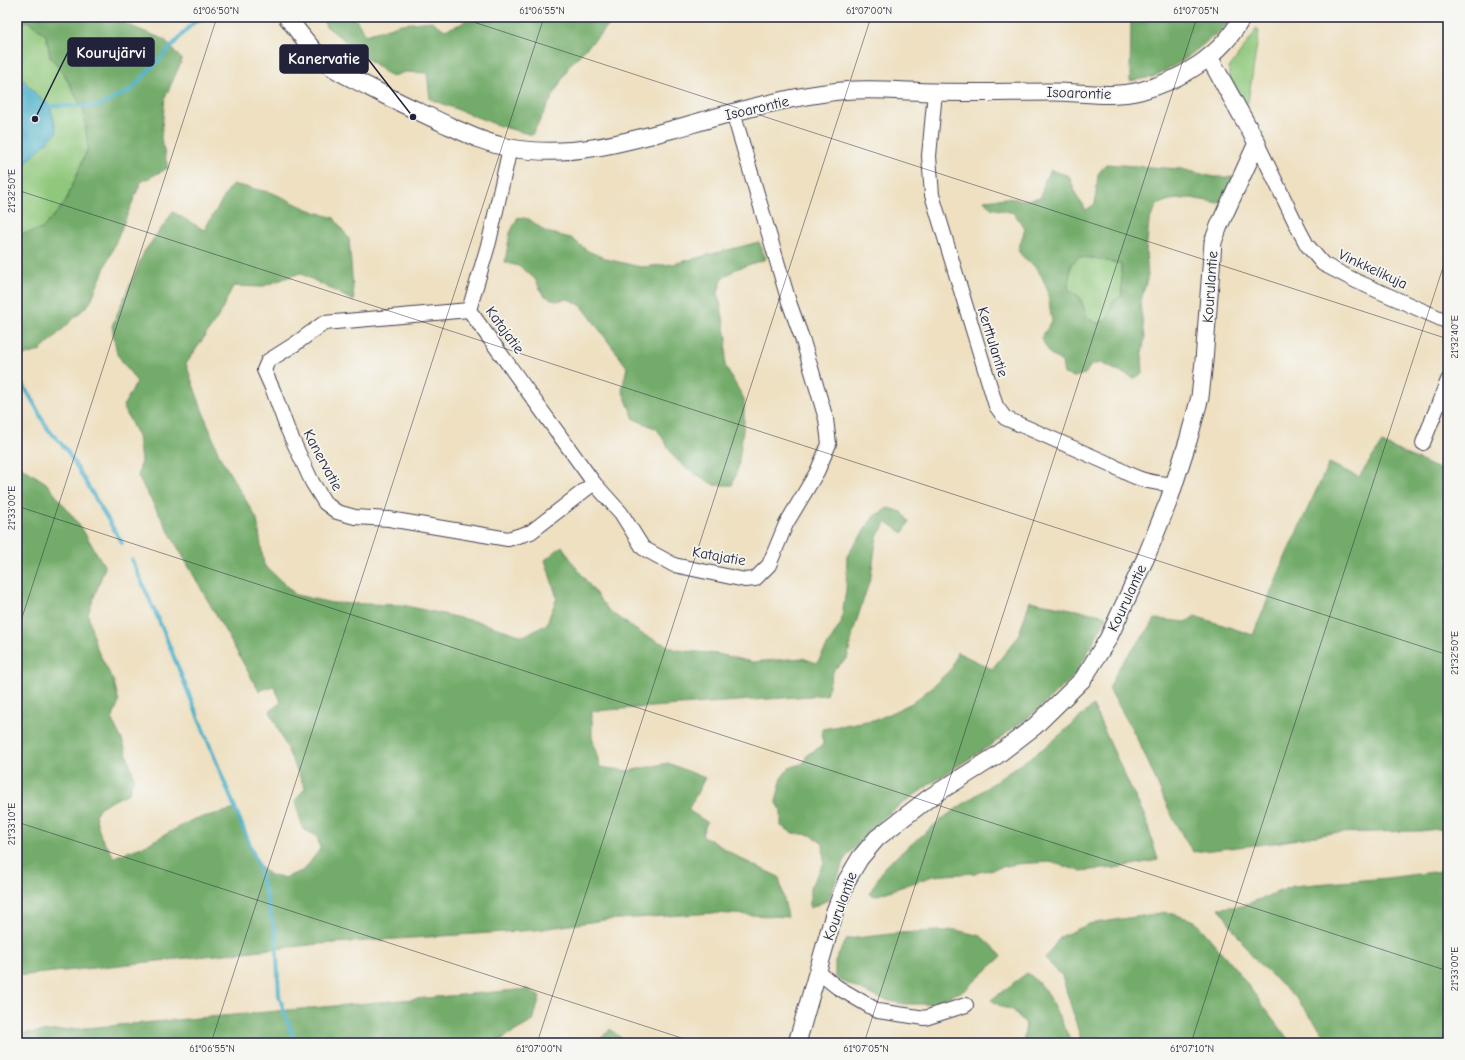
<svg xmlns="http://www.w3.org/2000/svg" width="1465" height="1060" font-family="'Comic Neue',sans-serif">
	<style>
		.green { fill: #8fc87b; stroke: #58755b }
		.forest { fill: #73ac6b; stroke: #4a6753; fill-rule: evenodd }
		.water { fill: #4cb1cb; stroke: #376a83 }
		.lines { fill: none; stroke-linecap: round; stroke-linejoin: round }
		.stream { stroke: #4cb1cb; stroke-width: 4 }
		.minor-casing { stroke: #413e4f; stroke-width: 16 }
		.tertiary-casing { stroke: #413e4f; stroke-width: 19 }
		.minor { stroke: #fff; stroke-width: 14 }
		.tertiary { stroke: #fff; stroke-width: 17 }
		.ticks { fill: none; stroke: #22223b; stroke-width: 1; stroke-opacity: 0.45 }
		.labels { text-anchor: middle; stroke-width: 3.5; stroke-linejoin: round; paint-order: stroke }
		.street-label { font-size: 15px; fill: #22223b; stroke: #f6f6f2 }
		.leader { fill: none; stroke: #22223b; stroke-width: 1.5 }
		.callout-dot { fill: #22223b; stroke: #f6f6f2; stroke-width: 1.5 }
		.callout { fill: #22223b; stroke: #22223b; stroke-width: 1.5 }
		.callout-label { font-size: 16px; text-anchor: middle; font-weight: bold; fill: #fff }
		.neatline { fill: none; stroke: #22223b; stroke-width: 1.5 }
		.ticks-label { font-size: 10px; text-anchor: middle; fill: #22223b }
	</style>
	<rect width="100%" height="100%" fill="#f6f6f2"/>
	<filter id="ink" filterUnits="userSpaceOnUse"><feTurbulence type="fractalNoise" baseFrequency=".025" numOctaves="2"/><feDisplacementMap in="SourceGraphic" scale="8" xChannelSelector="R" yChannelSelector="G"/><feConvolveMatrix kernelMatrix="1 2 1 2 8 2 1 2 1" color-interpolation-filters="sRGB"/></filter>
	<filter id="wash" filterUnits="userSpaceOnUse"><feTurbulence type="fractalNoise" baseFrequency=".012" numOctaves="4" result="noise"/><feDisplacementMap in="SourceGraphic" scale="16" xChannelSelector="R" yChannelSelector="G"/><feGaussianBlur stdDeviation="0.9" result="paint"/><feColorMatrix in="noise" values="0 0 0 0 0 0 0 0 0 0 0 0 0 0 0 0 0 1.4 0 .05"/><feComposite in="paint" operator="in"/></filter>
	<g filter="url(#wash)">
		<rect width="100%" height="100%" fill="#eee0c1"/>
		<g class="green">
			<path d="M28 21 46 35 50 56 64 74 84 111 88 148 65 203 42 230 17 235V172L57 132 50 106 37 95 17 73V22Z"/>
			<path d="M1256 28 1258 29 1259 32 1248 102 1245 106 1229 76V68L1254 34Z"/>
			<path d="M1079 257 1093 258 1121 264 1122 295 1113 302 1108 318 1098 324 1087 318 1080 297 1068 290 1071 264Z"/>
		</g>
		<g class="forest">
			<path d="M17 17H109L165 40 182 60 165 98 161 138 168 168 141 182 90 303 40 351 17 357V235L42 229 65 203 88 148 84 111 64 74 50 56 46 35 28 21 17 22Z"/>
			<path d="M321 17H354L366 35 401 24 432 21 445 30 461 24 469 17H617L569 66 532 135 500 126 430 99 427 73 405 72 391 77 326 26Z"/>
			<path d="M1131 17H1230L1226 26 1184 60 1153 77 1130 81Z"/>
			<path d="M1106 164 1181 169 1214 177H1234L1230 198 1218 203 1191 198 1170 200 1157 205 1149 221 1146 252 1148 276 1140 304 1145 337 1142 353 1143 374 1134 378 1100 363 1091 365 1085 374 1074 377 1064 374 1062 362 1050 354 1041 338 1052 321C1048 300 1049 281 1033 265 1028 260 1022 258 1018 250L1025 229 1014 213 991 208 984 200 1006 198 1027 200 1041 197 1045 179 1051 170 1069 176 1077 197 1086 210 1095 204 1098 174ZM1079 257 1093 258 1121 264 1122 295 1113 302 1108 318 1098 324 1087 318 1080 297 1068 289 1071 264Z"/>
			<path d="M232 184 273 193 307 209 334 218 349 239 354 301 300 273 261 287 233 286 220 314 186 364 200 404 220 457 257 519 264 565 296 595 332 603 402 605 479 622 523 636 546 625 557 598 545 560 562 546 575 566 609 611 642 634 677 650 718 654 752 662 802 658 817 663 841 623 846 590 847 556 874 516 888 508 902 512 909 522 903 533 887 522 877 536 871 576 854 629 847 659 834 669 826 695 592 711V737L600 767 628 771 668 763 705 778 688 810 707 822 702 835 743 860 779 877 788 917 713 913 604 920 536 930 319 944 17 976V466H20L46 483 81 527 105 567 88 614 96 647 114 682 119 702 112 720 123 742 134 777 129 793 100 807 95 815 101 837 114 857 144 846 194 819 236 809 258 865 271 876 284 878 304 870 320 849 317 836 303 829 295 801 305 788 270 711 281 702 274 686 259 691 138 477 141 461 138 437 123 406 137 382 117 354 112 326 144 252 173 212 204 230Z"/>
			<path d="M518 217 529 219 546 232 571 238 588 251 610 260 641 267 673 264 759 242 766 259 736 269 723 278 718 292 727 338 725 366 744 399V423L738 468 732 485H714L685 467 674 457 657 429 634 419 622 390 627 367 582 306 568 299 556 301 543 295 535 279 521 267 505 262 510 233Z"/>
			<path d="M1382 443 1448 473V828L1420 831 1333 833 1274 843 1193 852C1172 822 1159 787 1144 753 1134 731 1121 710 1109 689L1119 667 1151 626 1155 619 1186 622 1195 616 1253 635 1287 553 1329 463 1359 477Z"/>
			<path d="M1030 601 1107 616 1076 674 1040 708 994 743 933 782 885 816 846 857 828 900 810 908V887L824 863 823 844 811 835 793 833 781 826V810L776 801 782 777 789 768 804 763 807 755 823 745 822 729 878 719 912 703 931 688 952 668 957 652 992 669 1018 637Z"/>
			<path d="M1093 706 1126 778 1145 817 1158 860 1115 868 1080 871 1050 862 1016 864 975 873 933 876 875 896 869 894 885 866 943 818 1048 745Z"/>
			<path d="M1448 870V1043H1331L1296 998 1255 960 1219 908 1242 906 1293 886 1387 878Z"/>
			<path d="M1167 912 1195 921 1235 968 1291 1043H1082L1062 976 1045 959 1060 937 1089 924Z"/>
			<path d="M956 930 981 936 1002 956 965 990 930 1004H903L878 998 842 981 835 976V961L847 939 900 933Z"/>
			<path d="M1027 973C1046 984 1060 1019 1070 1039L1069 1043H1023L1026 1024 1013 1010 1002 1007 991 1000Z"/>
			<path d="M528 989 540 997 533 1021 505 1037 496 1043H17V1034Z"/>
			<path d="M610 1029 627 1043H597Z"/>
		</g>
		<path class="water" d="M17 73 37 95 50 106 57 132 17 172Z"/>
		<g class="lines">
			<g class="stream">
				<path d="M50 106H99L131 90 192 24 205 17"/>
				<path d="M17 376 31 398 47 428 66 449 122 543"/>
				<path d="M132 560 163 630 258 865 276 936 279 996 295 1043"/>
			</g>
		</g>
	</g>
	<g filter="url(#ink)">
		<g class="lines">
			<defs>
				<g id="minor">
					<path d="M935 92 929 156 932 195 996 406 1005 418 1112 465C1133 478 1150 484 1175 484"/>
					<path d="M1257 143 1299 230 1307 245 1323 264 1356 281 1448 322"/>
					<path d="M510 148 489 242 469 310 594 483 621 513 643 548 674 565 745 580 755 579 769 565 786 524 817 472 829 444 826 419 803 341 789 302 733 112"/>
					<path d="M469 310 324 323 295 344 268 361 264 370 273 390 287 428 312 482 325 503 337 512 355 517 389 519 508 539 531 532 594 483"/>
					<path d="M1423 443 1448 380"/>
					<path d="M818 972 837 987 878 1011 925 1018 966 1005"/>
				</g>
				<g id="tertiary">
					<path d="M287 17C299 32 310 48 324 61 336 72 354 79 369 87 393 100 418 111 443 123 465 133 487 144 511 148 568 158 619 144 674 129 724 115 774 100 825 93 861 87 897 91 934 92 973 93 1013 92 1053 92 1082 92 1112 98 1140 91 1180 81 1223 55 1242 17"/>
					<path d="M797 1043 835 911 847 880 860 858 877 838 929 798 996 756 1035 726 1083 679 1108 639 1146 557 1169 500 1188 441 1200 397 1204 361 1213 242 1219 226 1257 143 1209 57"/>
				</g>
			</defs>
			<use href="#minor" class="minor-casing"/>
			<use href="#tertiary" class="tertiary-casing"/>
			<use href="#minor" class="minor"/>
			<use href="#tertiary" class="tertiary"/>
		</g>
	</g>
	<path class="ticks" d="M458 17 1448 339M1431 17 1448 22M17 190 1448 655M17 506 1448 971M17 633 217 17M17 822 697 1043M211 1043 544 17M537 1043 871 17M864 1043 1197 17M1191 1043 1448 252"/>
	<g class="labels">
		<g class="street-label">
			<text transform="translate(1079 93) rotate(2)" y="5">Isoarontie</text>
			<text transform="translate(757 108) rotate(-13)" y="5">Isoarontie</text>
			<text transform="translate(1373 269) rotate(25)" y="5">Vinkkelikuja</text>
			<text transform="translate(1210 287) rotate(-86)" y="5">Kourulantie</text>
			<text transform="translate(505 330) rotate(54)" y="5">Katajatie</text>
			<text transform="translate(993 342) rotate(73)" y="5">Kerttulantie</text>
			<text transform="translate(323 460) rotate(62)" y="5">Kanervatie</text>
			<text transform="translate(719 556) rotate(10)" y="5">Katajatie</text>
			<text transform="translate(1127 598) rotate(-65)" y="5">Kourulantie</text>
			<text transform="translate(840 906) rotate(-70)" y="5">Kourulantie</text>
		</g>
	</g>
	<path class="leader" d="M35 119L68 52M413 117L368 59"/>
	<g class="callout-dot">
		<circle cx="35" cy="119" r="4"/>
		<circle cx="413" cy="117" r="4"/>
	</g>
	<g class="callout">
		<rect x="68" y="38" width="86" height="28" rx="4"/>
		<rect x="280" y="45" width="88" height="28" rx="4"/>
	</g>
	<g class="callout-label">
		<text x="111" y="58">Kourujärvi</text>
		<text x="324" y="64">Kanervatie</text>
	</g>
	<rect width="1465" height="1060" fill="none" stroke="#f6f6f2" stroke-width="44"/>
	<rect x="22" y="22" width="1421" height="1016" class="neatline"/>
	<g class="ticks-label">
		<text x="216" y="14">61°06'50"N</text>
		<text x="542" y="14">61°06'55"N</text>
		<text x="869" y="14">61°07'00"N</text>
		<text x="1196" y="14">61°07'05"N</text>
		<text transform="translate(11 191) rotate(-90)" y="4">21°32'50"E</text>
		<text transform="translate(1454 337) rotate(-90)" y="4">21°32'40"E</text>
		<text transform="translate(11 508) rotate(-90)" y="4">21°33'00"E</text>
		<text transform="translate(1454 653) rotate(-90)" y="4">21°32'50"E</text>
		<text transform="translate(11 824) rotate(-90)" y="4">21°33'10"E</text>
		<text transform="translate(1454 969) rotate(-90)" y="4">21°33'00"E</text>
		<text x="212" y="1052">61°06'55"N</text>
		<text x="539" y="1052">61°07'00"N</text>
		<text x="866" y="1052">61°07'05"N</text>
		<text x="1192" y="1052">61°07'10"N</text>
	</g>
</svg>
